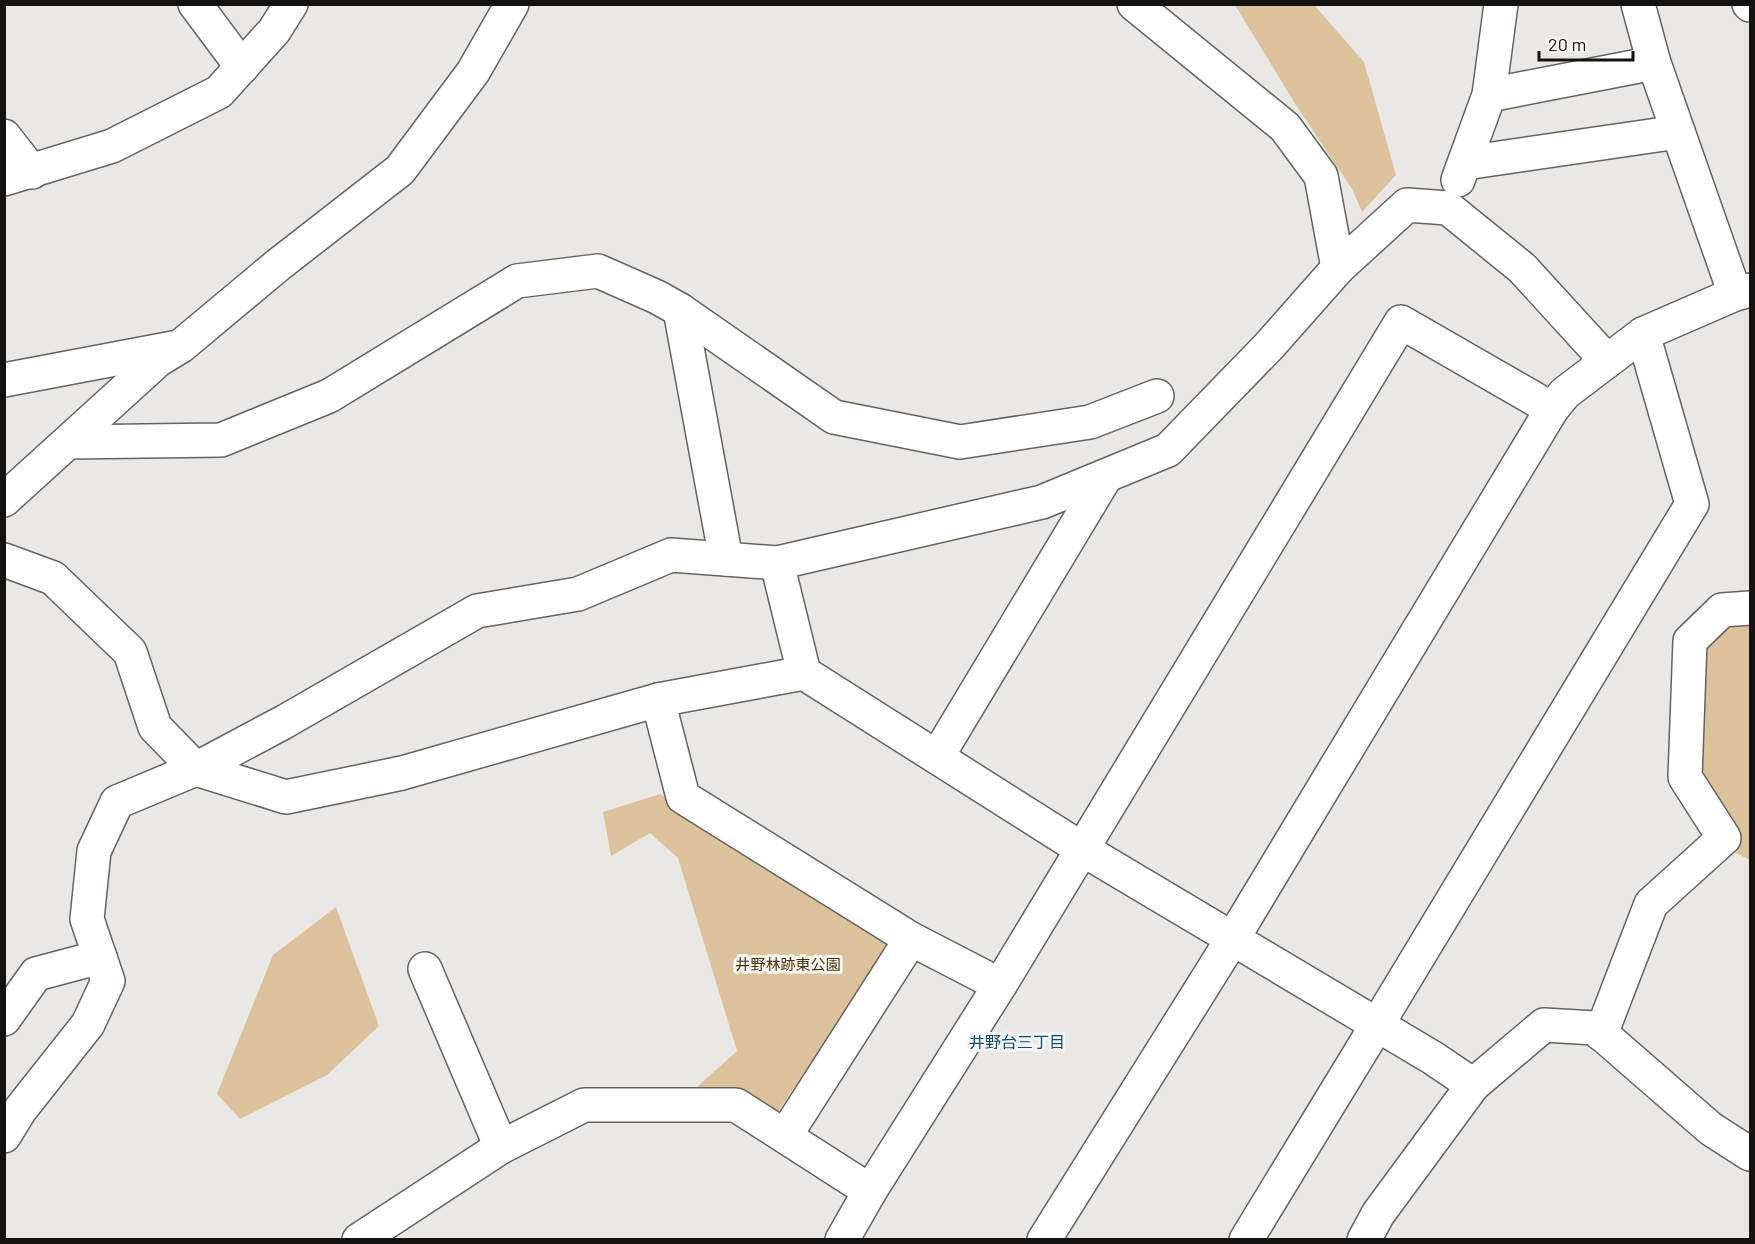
<svg xmlns="http://www.w3.org/2000/svg" width="1755" height="1244" font-family="Barlow,'Noto Sans JP',sans-serif">
	<style>
		.green { fill: #dcc29c }
		.lines { fill: none; stroke-linecap: round; stroke-linejoin: round }
		.minor-casing { stroke: #656361; stroke-width: 36 }
		.minor { stroke: #fff; stroke-width: 33 }
		.labels { text-anchor: middle; stroke-width: 6; stroke-linejoin: round; paint-order: stroke }
		.park-label { font-size: 15px; fill: #493106; stroke: #f7f5f3 }
		.neighbourhood-label { font-size: 16px; fill: #084d7c; stroke: #f7f5f3 }
	</style>
	<rect width="100%" height="100%" fill="#eae8e5"/>
	<g class="green">
		<path d="M1235 5H1314L1364 62 1396 175 1362 212 1352 189 1294 102Z"/>
		<path d="M1750 610V860L1736 853 1685 788 1690 641Z"/>
		<path d="M660 794 699 822 892 943 775 1116 657 1123 737 1051 678 858 650 833 611 856 603 812Z"/>
		<path d="M336 907 379 1026 327 1075 240 1119 217 1094 273 955Z"/>
	</g>
	<g class="lines">
		<defs>
			<g id="minor">
				<path d="M195 4 242 67"/>
				<path d="M1134 4 1285 127 1321 176 1338 268"/>
				<path d="M1638 4 1654 63 1735 294"/>
				<path d="M1749 4 1750 5"/>
				<path d="M1489 95 1654 63"/>
				<path d="M4 136 32 172"/>
				<path d="M1465 163 1678 132"/>
				<path d="M4 179 112 146 219 92 274 31 291 4"/>
				<path d="M1458 180 1489 95 1501 4"/>
				<path d="M680 310 834 417 960 442 1090 422 1157 396"/>
				<path d="M4 380 173 348"/>
				<path d="M69 442 221 440 329 396 517 281 598 271 657 297 680 310 726 559"/>
				<path d="M4 500 158 360 181 346 278 265 400 170 473 72 512 4"/>
				<path d="M4 560 53 578 130 652 155 727 196 769 284 722 477 611 578 594 671 555 777 563 1042 502 1168 450 1269 346 1338 268 1407 205 1448 208 1522 268 1607 361"/>
				<path d="M777 563 804 673"/>
				<path d="M658 700 683 797 911 939 1000 985"/>
				<path d="M937 757 1106 476"/>
				<path d="M425 969 501 1147"/>
				<path d="M4 1019 36 974 100 957"/>
				<path d="M1601 1034 1651 904 1724 838 1685 777 1690 641 1722 610 1750 608"/>
				<path d="M4 1136 20 1110 88 1024 108 981 87 919 94 851 117 802 196 769 286 797 402 773 658 700 804 673 1082 849 1433 1058 1473 1085 1544 1025 1595 1028 1711 1129 1750 1154"/>
				<path d="M785 1136 911 939"/>
				<path d="M359 1240 501 1147 584 1105H736L870 1191"/>
				<path d="M842 1240 870 1191 1000 985 1401 322 1552 409"/>
				<path d="M1044 1240 1233 938 1552 409 1565 393 1643 334 1735 294 1750 290"/>
				<path d="M1246 1240 1377 1025 1692 504 1643 334"/>
				<path d="M1364 1240 1378 1214 1473 1085"/>
			</g>
		</defs>
		<use href="#minor" class="minor-casing"/>
		<use href="#minor" class="minor"/>
	</g>
	<g class="labels">
		<g class="park-label">
			<text x="788" y="970">井野林跡東公園</text>
		</g>
		<g class="neighbourhood-label">
			<text x="1017" y="1048">井野台三丁目</text>
		</g>
	</g>
	<rect width="1755" height="1244" fill="none" stroke="#131211" stroke-width="12"/>
	<path d="M1539 51v9h94v-9" fill="none" stroke="#131211" stroke-width="3"/>
	<text x="1548" y="51" font-size="18" fill="#131211" stroke="#f7f5f3" stroke-width="4.5" paint-order="stroke">20 m</text>
</svg>
